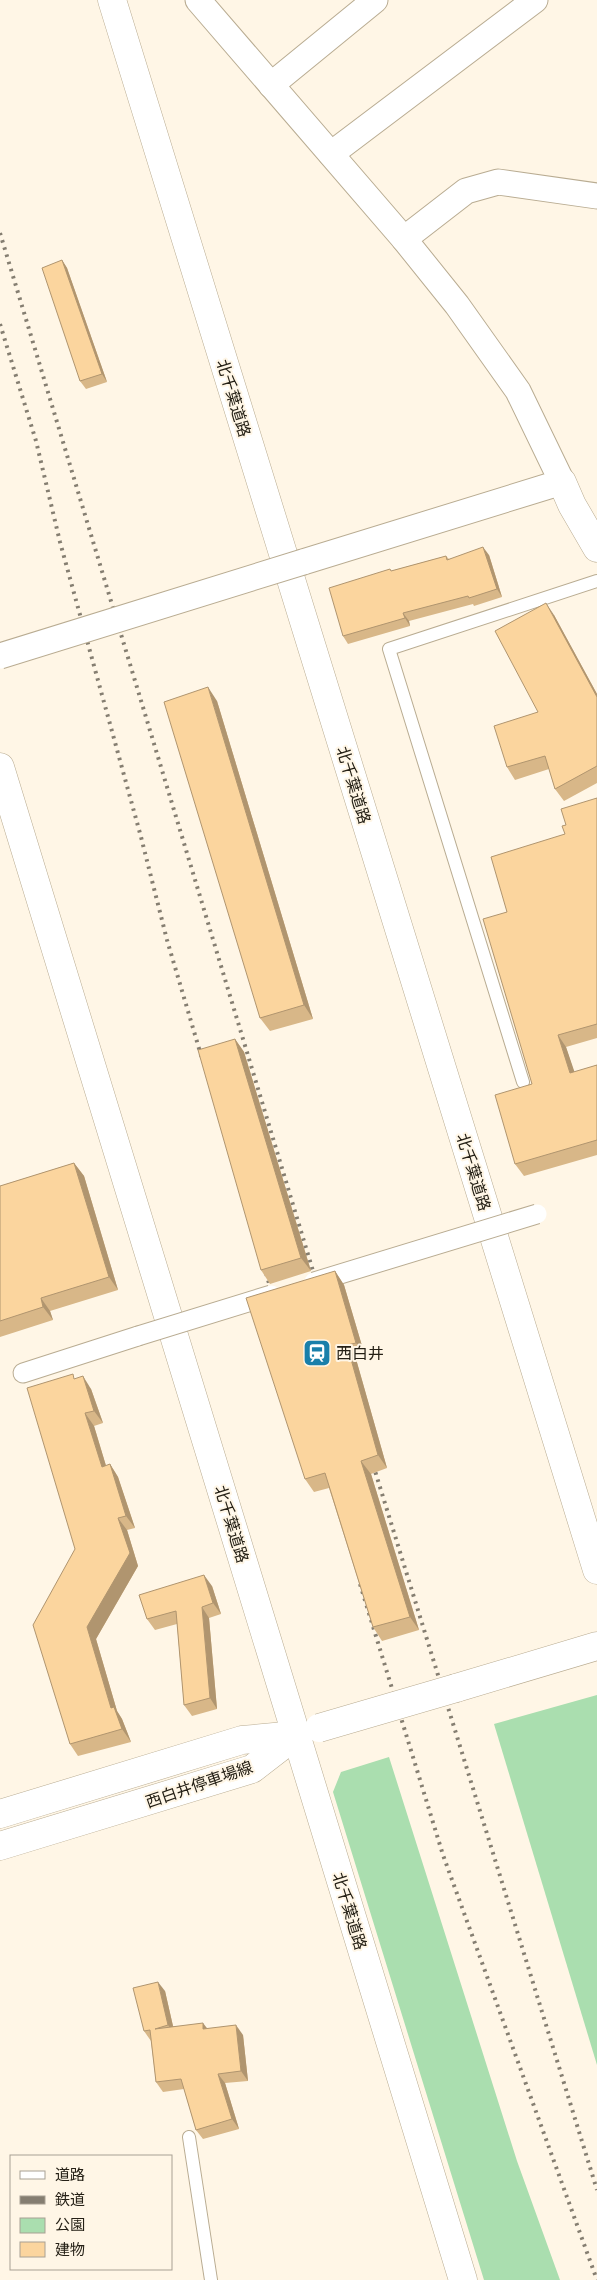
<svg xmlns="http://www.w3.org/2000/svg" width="597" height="2280" font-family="'PT Sans','Noto Sans JP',sans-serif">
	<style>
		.green { fill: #aadeaf }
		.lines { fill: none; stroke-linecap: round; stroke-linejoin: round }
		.service-casing { stroke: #b9ac92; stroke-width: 14 }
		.pedestrian-casing { stroke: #b9ac92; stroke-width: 21 }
		.minor-casing { stroke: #b9ac92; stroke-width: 27 }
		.tertiary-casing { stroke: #b9ac92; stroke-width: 29 }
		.secondary-casing { stroke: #b9ac92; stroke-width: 29 }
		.trunk-casing { stroke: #b9ac92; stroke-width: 29 }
		.service { stroke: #fff; stroke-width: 12 }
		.pedestrian { stroke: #fff; stroke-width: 19 }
		.minor { stroke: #fff; stroke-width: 25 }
		.tertiary { stroke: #fff; stroke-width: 28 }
		.secondary { stroke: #fff; stroke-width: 28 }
		.trunk { stroke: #fff; stroke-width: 28 }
		.rail { stroke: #857e71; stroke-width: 4; stroke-dasharray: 2.5 5; stroke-linecap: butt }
		.pedestrian-bridge-casing { stroke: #b9ac92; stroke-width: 21; stroke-linecap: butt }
		.minor-bridge-casing { stroke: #b9ac92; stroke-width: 27; stroke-linecap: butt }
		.tertiary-bridge-casing { stroke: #b9ac92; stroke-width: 29; stroke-linecap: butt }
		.pedestrian-bridge { stroke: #fff; stroke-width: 19 }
		.minor-bridge { stroke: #fff; stroke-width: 25 }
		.tertiary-bridge { stroke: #fff; stroke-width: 28 }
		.wall { fill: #d8b788 }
		.shaded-wall { fill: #b0956f }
		.building { fill: #fbd59e; stroke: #b0956f }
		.labels { text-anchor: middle; stroke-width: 4; stroke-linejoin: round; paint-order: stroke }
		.street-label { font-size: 16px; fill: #252016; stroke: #fff6e6 }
		.poi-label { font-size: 16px; fill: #252016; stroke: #fff6e6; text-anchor: start }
	</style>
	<rect width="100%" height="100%" fill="#fff6e6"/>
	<g class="green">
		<path d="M597 1695V2065L494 1724Z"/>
		<path d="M389 1757 517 2161 560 2280H484L333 1792 341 1772Z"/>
	</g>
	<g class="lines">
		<defs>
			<g id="service">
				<path d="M523 1082 389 649 597 581"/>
				<path d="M189 2137 211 2280"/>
			</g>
			<path id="pedestrian" d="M23 1373 138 1336"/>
			<g id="minor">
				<path d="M198 0 404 239 457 305 518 391 562 482 303 562"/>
				<path d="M271 85 375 0"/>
				<path d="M331 154 535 0"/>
				<path d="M404 239 466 191 498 182 597 196"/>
			</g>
			<g id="tertiary">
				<path d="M562 482 572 505 597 548"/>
				<path d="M456 1688 597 1646"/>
			</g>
			<g id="secondary">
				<path d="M0 1814 242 1740 296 1735"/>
				<path d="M0 1846 252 1769 296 1735"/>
			</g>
			<g id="trunk">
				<path d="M112 0 597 1570"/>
				<path d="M0 767 463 2280"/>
			</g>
		</defs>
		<use href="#service" class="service-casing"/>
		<use href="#pedestrian" class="pedestrian-casing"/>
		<use href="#minor" class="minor-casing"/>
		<use href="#tertiary" class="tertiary-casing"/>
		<use href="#secondary" class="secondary-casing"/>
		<use href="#trunk" class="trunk-casing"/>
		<use href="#service" class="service"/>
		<use href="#pedestrian" class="pedestrian"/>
		<use href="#minor" class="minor"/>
		<use href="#tertiary" class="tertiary"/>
		<use href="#secondary" class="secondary"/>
		<use href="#trunk" class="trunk"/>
		<g class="rail">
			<path d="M0 233 319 1291"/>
			<path d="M0 324 36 441 60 542 141 837 167 940 203 1062"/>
			<path d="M264 1266 275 1304"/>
			<path d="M371 1458 597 2190"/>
			<path d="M360 1584 443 1855 597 2280"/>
		</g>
		<defs>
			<g id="pedestrian-bridge">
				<path d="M314 1282 537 1214"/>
				<path d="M138 1336 271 1295"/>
			</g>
			<path id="minor-bridge" d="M0 656 303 562"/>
			<path id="tertiary-bridge" d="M319 1728 456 1688"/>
		</defs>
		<use href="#pedestrian-bridge" class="pedestrian-bridge-casing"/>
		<use href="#minor-bridge" class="minor-bridge-casing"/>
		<use href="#tertiary-bridge" class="tertiary-bridge-casing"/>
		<use href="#pedestrian-bridge" class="pedestrian-bridge"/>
		<use href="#minor-bridge" class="minor-bridge"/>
		<use href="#tertiary-bridge" class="tertiary-bridge"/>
	</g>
	<g class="wall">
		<path d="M62 260 67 268 107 382 86 389 80 381Z"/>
		<path d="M489 555 502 597 474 606 473 604 409 621 410 626 348 644 343 636 391 571 446 556 449 559Z"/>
		<path d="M554 615 597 694V783L564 801 555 789 549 769 515 780 507 767 538 712Z"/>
		<path d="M217 701 313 1019 270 1031 260 1018Z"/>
		<path d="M597 798V1038L566 1047 574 1072 597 1065V1155L524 1176 515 1164 532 1084 507 912 565 834 566 825Z"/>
		<path d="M235 1039 244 1052 311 1271 270 1284 261 1270Z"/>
		<path d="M74 1163 84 1176 118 1290 50 1311 53 1320 0 1337V1186Z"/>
		<path d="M335 1271 344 1285 365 1356 356 1359 387 1468 371 1474 419 1630 382 1641 373 1627 329 1488 314 1492 305 1479Z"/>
		<path d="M76 1379 91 1389 103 1423 94 1426 106 1466 110 1464 118 1477 135 1528 127 1530 138 1566 96 1639 117 1711 122 1719 131 1742 78 1756 70 1744 75 1549Z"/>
		<path d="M212 1586 221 1614 209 1618 217 1709 192 1716 184 1705 177 1624 155 1630 147 1619Z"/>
		<path d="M165 1991 173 2026 207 2028 243 2035 248 2081 225 2083 239 2129 203 2139 196 2130 184 2089 163 2092 156 2082 151 2041 144 2031Z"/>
	</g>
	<g class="shaded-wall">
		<path d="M62 260 67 268 107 382 102 374Z"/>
		<path d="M483 547 489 555 502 597 497 589Z"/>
		<path d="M546 603 554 615 597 694V697Z"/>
		<path d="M403 613 409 621 410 626 405 618Z"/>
		<path d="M208 687 217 701 313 1019 304 1005Z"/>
		<path d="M558 1035 566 1047 579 1085 570 1073Z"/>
		<path d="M235 1039 244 1052 311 1271 301 1258Z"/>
		<path d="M74 1163 84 1176 118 1290 109 1277Z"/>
		<path d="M335 1271 344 1285 365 1356 356 1343Z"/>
		<path d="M41 1298 50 1311 53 1320 43 1307Z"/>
		<path d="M347 1345 356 1359 387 1468 378 1455Z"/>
		<path d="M83 1376 91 1389 103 1423 94 1411Z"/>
		<path d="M85 1413 94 1426 110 1479 102 1467Z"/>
		<path d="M361 1461 371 1474 419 1630 410 1617Z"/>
		<path d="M110 1464 118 1477 135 1528 126 1516Z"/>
		<path d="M118 1518 127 1530 138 1566 96 1639 117 1711 122 1719 131 1742 122 1729 111 1708 87 1627Z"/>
		<path d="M204 1575 212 1586 221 1614 213 1603Z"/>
		<path d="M202 1607 209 1618 217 1709 210 1698Z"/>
		<path d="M158 1982 165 1991 175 2035 168 2025Z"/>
		<path d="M203 2023 210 2032 203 2029Z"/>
		<path d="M236 2025 243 2035 248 2081 241 2071Z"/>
		<path d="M218 2074 225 2083 239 2129 232 2119Z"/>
	</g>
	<g class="building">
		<path d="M62 260 102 374 80 381 42 268Z"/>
		<path d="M483 547 497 589 469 598 468 596 403 613 405 618 343 636 329 588 390 569 391 571 446 556 447 560Z"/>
		<path d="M546 603 597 697V766L555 789 545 756 507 767 494 726 538 712 495 631Z"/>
		<path d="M208 687 304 1005 260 1018 164 702Z"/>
		<path d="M597 798V1024L558 1035 570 1073 597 1065V1140L515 1164 495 1095 532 1084 483 919 507 912 491 857 565 834 562 826 566 825 561 809Z"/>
		<path d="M235 1039 301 1258 261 1270 198 1050Z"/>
		<path d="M74 1163 109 1277 41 1298 43 1307 0 1321V1186Z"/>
		<path d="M335 1271 356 1343 347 1345 378 1455 361 1461 410 1617 373 1627 325 1473 305 1479 246 1298Z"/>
		<path d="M73 1374 74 1379 83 1376 94 1411 85 1413 102 1467 110 1464 126 1516 118 1518 130 1553 87 1627 111 1708 114 1707 122 1729 70 1744 33 1625 75 1549 27 1388Z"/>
		<path d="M204 1575 213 1603 202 1607 210 1698 184 1705 176 1611 147 1619 139 1595Z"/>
		<path d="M158 1982 168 2025 155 2029 203 2023V2029L236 2025 241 2071 218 2074 232 2119 196 2130 181 2079 156 2082 150 2030 144 2031 133 1988Z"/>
	</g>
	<defs>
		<symbol id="station-square" viewBox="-11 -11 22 22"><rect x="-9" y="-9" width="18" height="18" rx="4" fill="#197faa" stroke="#fff6e6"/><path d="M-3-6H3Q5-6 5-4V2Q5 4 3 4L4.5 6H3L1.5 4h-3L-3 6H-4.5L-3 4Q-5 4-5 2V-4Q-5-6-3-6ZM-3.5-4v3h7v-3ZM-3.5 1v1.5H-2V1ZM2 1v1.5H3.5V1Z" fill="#fff"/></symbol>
	</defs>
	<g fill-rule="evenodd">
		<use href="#station-square" x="301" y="1337" width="32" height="32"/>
	</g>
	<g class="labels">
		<g class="street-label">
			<text transform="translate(234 398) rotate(73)" y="6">北千葉道路</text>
			<text transform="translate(354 785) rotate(73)" y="6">北千葉道路</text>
			<text transform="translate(474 1172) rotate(73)" y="6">北千葉道路</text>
			<text transform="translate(232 1524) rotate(73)" y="6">北千葉道路</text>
			<text transform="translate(199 1784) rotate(-19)" y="6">西白井停車場線</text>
			<text transform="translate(350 1911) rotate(73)" y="6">北千葉道路</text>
		</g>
		<g class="poi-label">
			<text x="336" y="1359">西白井</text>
		</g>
	</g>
	<rect x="10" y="2155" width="162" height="115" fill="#fff6e6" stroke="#a8a093"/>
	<rect x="20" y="2171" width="25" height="8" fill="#ffffff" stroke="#a8a093"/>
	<text x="55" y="2180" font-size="15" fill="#252016">道路</text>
	<rect x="20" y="2196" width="25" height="8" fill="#857e71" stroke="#a8a093"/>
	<text x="55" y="2205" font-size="15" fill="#252016">鉄道</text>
	<rect x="20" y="2218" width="25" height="15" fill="#aadeaf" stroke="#a8a093"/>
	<text x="55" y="2230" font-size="15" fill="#252016">公園</text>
	<rect x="20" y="2242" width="25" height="15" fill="#fbd59e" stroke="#a8a093"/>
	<text x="55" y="2255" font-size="15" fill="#252016">建物</text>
</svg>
